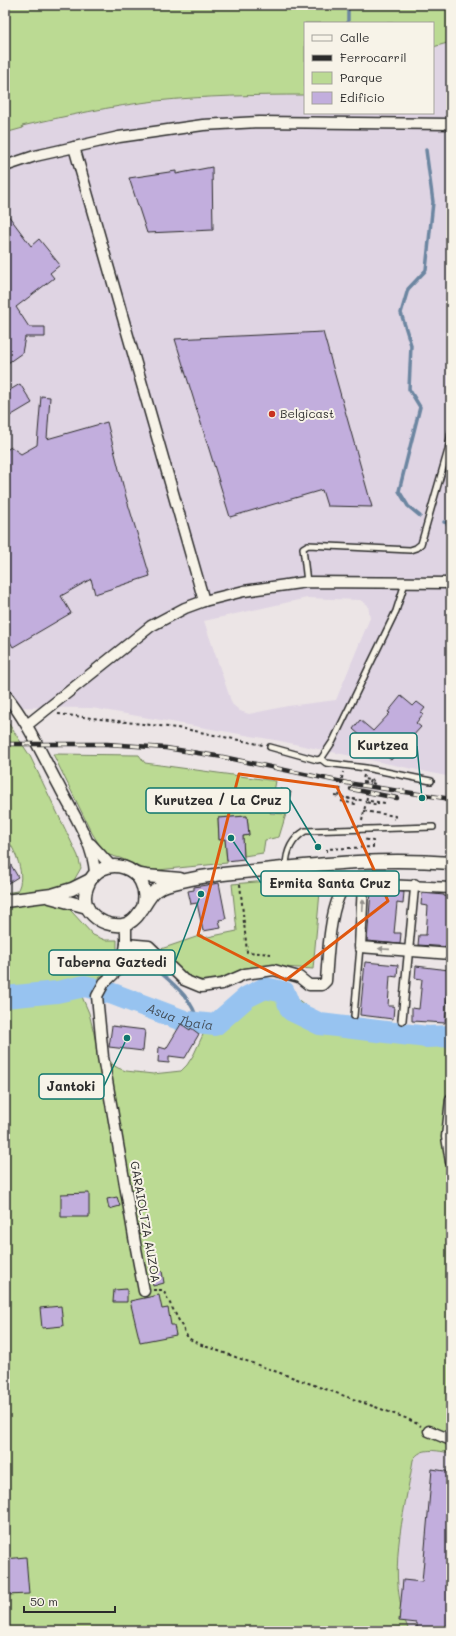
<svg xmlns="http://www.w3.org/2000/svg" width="456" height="1636" font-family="Mali,sans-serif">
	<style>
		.built { fill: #dfd4e3; fill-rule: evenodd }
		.green { fill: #bbda93; stroke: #73825f }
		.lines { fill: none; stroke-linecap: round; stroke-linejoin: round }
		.stream { stroke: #6c86a1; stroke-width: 3.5 }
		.river { stroke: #97c3f0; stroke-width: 22 }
		.building { fill: #c2aedd; stroke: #2b2b2b }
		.service-casing { stroke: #2b2b2b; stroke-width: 8 }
		.pedestrian-casing { stroke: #2b2b2b; stroke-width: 10 }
		.minor-casing { stroke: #2b2b2b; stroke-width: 13 }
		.tertiary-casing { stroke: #2b2b2b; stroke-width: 15 }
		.path { stroke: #2b2b2b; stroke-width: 2; stroke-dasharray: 3 3; stroke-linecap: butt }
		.service { stroke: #f7f3e8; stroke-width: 5 }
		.pedestrian { stroke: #f7f3e8; stroke-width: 7 }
		.minor { stroke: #f7f3e8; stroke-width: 10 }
		.tertiary { stroke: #f7f3e8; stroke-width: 12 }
		.rail-casing { stroke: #2b2b2b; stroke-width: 4.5 }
		.rail { stroke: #f7f3e8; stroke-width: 3; stroke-dasharray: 9; stroke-linecap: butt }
		.path-bridge { stroke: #2b2b2b; stroke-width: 2; stroke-dasharray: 3 3; stroke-linecap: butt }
		.oneway { fill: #918f8a }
		.marked { fill: none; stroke: #df570e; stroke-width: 3; stroke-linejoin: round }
		.poi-dot { fill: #c8321e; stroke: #f7f3e8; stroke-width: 1.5 }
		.labels { text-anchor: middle; stroke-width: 4; stroke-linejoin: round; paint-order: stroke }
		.poi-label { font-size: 12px; fill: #2b2b2b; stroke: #f7f3e8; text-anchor: start }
		.street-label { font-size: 12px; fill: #2b2b2b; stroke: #f7f3e8 }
		.water-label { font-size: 13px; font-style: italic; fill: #46515c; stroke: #f7f3e8 }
		.leader { fill: none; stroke: #0f766e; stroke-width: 1.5 }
		.callout-dot { fill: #0f766e; stroke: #f7f3e8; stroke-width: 1.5 }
		.callout { fill: #f7f3e8; stroke: #0f766e; stroke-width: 1.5 }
		.callout-label { font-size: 13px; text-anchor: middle; font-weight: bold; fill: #2b2b2b }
	</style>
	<rect width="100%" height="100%" fill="#ece5e6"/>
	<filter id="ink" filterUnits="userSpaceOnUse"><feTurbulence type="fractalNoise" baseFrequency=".025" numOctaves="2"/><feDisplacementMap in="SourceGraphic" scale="8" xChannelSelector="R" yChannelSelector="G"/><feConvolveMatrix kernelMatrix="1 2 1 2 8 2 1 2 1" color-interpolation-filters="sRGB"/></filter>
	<g filter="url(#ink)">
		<g class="built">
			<path d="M451 42V777L280 741 92 708 5 707V133L22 128 21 126 79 112 155 101 235 96 305 95V113H433V47ZM307 598 360 600 368 605 370 618 336 700 288 706 249 714 240 711 232 704 204 621Z"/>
			<path d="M429 1450 451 1453V1631H409L401 1606 397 1569 398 1544 413 1460 416 1455 422 1451Z"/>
		</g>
		<g class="green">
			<path d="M5 5H451V42L433 47V23H305V95C255 95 206 96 156 101 111 106 66 116 22 126L23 128 5 133Z"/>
			<path d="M5 718 30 756 78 856 81 868 62 901 93 935 105 940H117V952L111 968 91 985H77L89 1013 96 1042 113 1065 118 1068 126 1071 153 1074 181 1071 187 1065 194 1054 207 1026 222 1009 232 1002 258 992H277L296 998 305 1005 317 1020 342 1030 432 1034 451 1033V1453C437 1451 421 1446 413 1460 404 1517 385 1575 409 1631H5V893L17 891C27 876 15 849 5 836Z"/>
			<path d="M53 754 139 755 145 763 276 781 270 813 286 814 279 837 265 840 263 853 244 856 243 836 249 835 247 816 218 818 219 839H225L227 863 148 871 120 858 105 854 92 833Z"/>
			<path d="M268 881 277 882 276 890 320 892 313 969 269 966 238 973 211 982 192 978 173 966 163 954 161 949 202 935 203 938 237 931 232 884Z"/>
		</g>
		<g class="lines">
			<g class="stream">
				<path d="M348 23V7L349 5"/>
				<path d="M420 516 408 506 399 491 420 407 409 389 411 345 401 313 408 289 426 270 433 202 426 150"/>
				<path d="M444 522 451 524"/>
				<path d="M154 967C172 983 193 998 198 1023"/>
			</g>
			<path class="river" id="s1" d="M5 997 57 992 85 986 113 994 187 1022 215 1025 247 997 265 988 284 992 291 1010 320 1024 427 1037 451 1036"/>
		</g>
		<g class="building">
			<path d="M212 167 213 230 147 233 129 178 176 171V174Z"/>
			<path d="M5 211 31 246 39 239 60 265 50 273 54 278 16 307 29 327H45V337H25L22 353 5 365Z"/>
			<path d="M323 332 372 507 327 506 322 490 230 517 175 339Z"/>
			<path d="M20 384 32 403 5 419V393Z"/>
			<path d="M41 396 50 397 47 439 107 422 126 497 150 576 95 594 91 579 61 596 71 613 13 647 5 633V451L11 447 21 454 37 445Z"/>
			<path d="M401 696 413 706 417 702 425 708 421 713 423 714 416 723 421 727 391 760 364 736 362 737 353 729 360 720 373 731 390 713 388 712Z"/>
			<path d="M280 789 291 792 287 807 276 804Z"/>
			<path d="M247 816 249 835 243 836 244 859 227 861 225 839 219 840 218 818Z"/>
			<path d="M5 855 18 877 5 885Z"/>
			<path d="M219 883 226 919 219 920 221 928 203 931 197 903 191 904 188 891 194 890V887Z"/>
			<path d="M371 891 404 892 403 904 397 903 394 933H401L400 944 367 941Z"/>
			<path d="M422 893 444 895V896L451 897V947L418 945 419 935H426L428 906 421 905Z"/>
			<path d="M365 962 398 965 397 977 390 976 388 1006H394L393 1019 360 1015Z"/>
			<path d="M416 966 449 970 445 1023 412 1021V1008L419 1009 422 979 415 978Z"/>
			<path d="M181 1024 190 1030 191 1028 199 1034 185 1058 169 1056V1063L158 1062 159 1047 166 1049Z"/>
			<path d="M112 1026 145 1030 143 1051 109 1047Z"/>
			<path d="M89 1193V1217H61V1194Z"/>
			<path d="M117 1197 120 1206 109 1209 107 1199Z"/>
			<path d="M162 1271 164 1283 153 1286 150 1274Z"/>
			<path d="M127 1289V1302H113L114 1290Z"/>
			<path d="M159 1295 162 1309 168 1308 171 1325H174L176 1335 140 1342 130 1301Z"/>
			<path d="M61 1306 63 1326 42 1328 40 1308Z"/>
			<path d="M432 1469 451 1472V1631H417V1623L399 1621 403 1580 422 1582Z"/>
			<path d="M26 1557 29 1594 6 1595 5 1559Z"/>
		</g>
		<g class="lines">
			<defs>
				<g id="service">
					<path d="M307 582 303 548 308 545 410 550 416 548 421 544 448 450 451 432"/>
					<path d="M270 747 317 760 321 759 326 763 366 768 431 781"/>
					<path d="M321 759 333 741 396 611 405 583"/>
					<path d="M286 867C286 852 292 839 305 831L433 827"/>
					<path d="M354 1016 360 947"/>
				</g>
				<path id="pedestrian" d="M402 1020 415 883"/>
				<g id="minor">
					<path d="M74 147 204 601"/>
					<path d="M5 166 35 156 119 137 203 125 259 122 451 124"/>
					<path d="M5 694C28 722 42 755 59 786 73 814 93 842 95 873"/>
					<path d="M27 725 151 626 185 608 204 601 244 591 307 582 451 583"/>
					<path d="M91 844 111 866"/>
					<path d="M363 884 360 947 451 954"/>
					<path d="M126 925V944L123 961 118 970 104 983 97 996 103 1057 135 1243 144 1291"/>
					<path d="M126 944 149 946 184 980 201 987 222 984 245 974 274 970 299 977 309 985H322L326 981C328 956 329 919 339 896 342 888 349 883 357 880L363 884 451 888"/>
					<path d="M451 1099 447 1137 451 1162"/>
					<path d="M429 1431 451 1440"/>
				</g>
				<g id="tertiary">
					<path d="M135 874 146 876 180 879"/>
					<path d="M50 897 87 907"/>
					<path d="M5 901 52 895 72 889 90 880"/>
					<path d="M143 908C154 865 100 850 87 887 78 910 101 927 122 925 139 923 144 901 155 891 160 887 168 884 174 883 203 875 234 873 264 870 328 863 387 858 451 863"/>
				</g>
			</defs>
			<use href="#service" class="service-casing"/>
			<use href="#pedestrian" class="pedestrian-casing"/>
			<use href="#minor" class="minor-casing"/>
			<use href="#tertiary" class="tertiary-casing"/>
			<g class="path">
				<path d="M58 714 185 729 263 745"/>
				<path d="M364 775 363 779 375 781"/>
				<path d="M363 782 369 783 370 780"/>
				<path d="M372 783 375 784"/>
				<path d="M335 796 366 801"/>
				<path d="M367 797 366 802 378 805V802"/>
				<path d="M370 801 385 803V804"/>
				<path d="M364 811 395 816V819H393"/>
				<path d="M362 821 366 802"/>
				<path d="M327 852V849L373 847V841L363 839"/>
				<path d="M240 884 247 952 271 954"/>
				<path d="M153 1290H163L188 1338 199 1344 381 1409 408 1419 421 1426"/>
			</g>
			<use href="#service" class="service"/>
			<use href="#pedestrian" class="pedestrian"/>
			<use href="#minor" class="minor"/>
			<use href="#tertiary" class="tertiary"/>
			<defs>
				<g id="rail">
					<path d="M5 744H107L166 748 223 757 347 783 451 799"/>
					<path d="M351 789 397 798"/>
				</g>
			</defs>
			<use href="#rail" class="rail-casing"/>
			<use href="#rail" class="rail"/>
			<path class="path-bridge" d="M341 801 355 804 356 800 339 797 343 772"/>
		</g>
		<defs><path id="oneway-solid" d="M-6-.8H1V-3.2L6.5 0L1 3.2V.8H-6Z"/></defs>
		<g class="oneway">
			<use href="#oneway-solid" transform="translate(363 905) rotate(-87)"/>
			<use href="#oneway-solid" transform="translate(384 949) rotate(-176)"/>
		</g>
	</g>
	<path class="marked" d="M239 774 337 787 388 901 286 980 198 935Z"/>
	<circle class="poi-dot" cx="272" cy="414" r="4"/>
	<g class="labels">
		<g class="poi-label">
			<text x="280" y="418">Belgicast</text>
		</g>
		<g class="street-label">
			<text transform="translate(145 1222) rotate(80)" y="4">GARAIOLTZA AUZOA</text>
		</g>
		<g class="water-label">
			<text dy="5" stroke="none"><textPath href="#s1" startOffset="181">Asua Ibaia</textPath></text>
		</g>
	</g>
	<path class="leader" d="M422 798L417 746M318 847L290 800M231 838L261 883M201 894L175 962M127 1038L104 1086"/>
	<g class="callout-dot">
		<circle cx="422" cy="798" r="4"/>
		<circle cx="318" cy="847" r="4"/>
		<circle cx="231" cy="838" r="4"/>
		<circle cx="201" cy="894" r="4"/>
		<circle cx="127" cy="1038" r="4"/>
	</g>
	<g class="callout">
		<rect x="350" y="733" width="67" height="25" rx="4"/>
		<rect x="146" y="788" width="144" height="25" rx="4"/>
		<rect x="261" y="871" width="138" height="25" rx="4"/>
		<rect x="49" y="950" width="126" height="25" rx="4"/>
		<rect x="39" y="1074" width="65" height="25" rx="4"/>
	</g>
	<g class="callout-label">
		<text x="383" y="750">Kurtzea</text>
		<text x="218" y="805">Kurutzea / La Cruz</text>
		<text x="330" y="888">Ermita Santa Cruz</text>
		<text x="112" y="967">Taberna Gaztedi</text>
		<text x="71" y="1091">Jantoki</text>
	</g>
	<rect width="456" height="1636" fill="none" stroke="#f7f3e8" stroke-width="20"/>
	<rect x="10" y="10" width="436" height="1616" fill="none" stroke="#2b2b2b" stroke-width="1.5" filter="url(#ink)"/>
	<rect x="304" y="22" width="130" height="92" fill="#f7f3e8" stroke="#a5a39c"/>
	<rect x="312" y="35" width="20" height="6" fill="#f7f3e8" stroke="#a5a39c"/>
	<text x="340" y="42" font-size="12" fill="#2b2b2b">Calle</text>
	<rect x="312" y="55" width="20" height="6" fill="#2b2b2b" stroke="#a5a39c"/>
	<text x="340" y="62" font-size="12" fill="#2b2b2b">Ferrocarril</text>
	<rect x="312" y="72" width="20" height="12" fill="#bbda93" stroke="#a5a39c"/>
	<text x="340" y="82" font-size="12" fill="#2b2b2b">Parque</text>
	<rect x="312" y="92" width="20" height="12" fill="#c2aedd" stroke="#a5a39c"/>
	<text x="340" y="102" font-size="12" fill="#2b2b2b">Edificio</text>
	<path d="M24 1606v6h91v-6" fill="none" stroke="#2b2b2b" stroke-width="2"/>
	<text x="30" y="1606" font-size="12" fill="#2b2b2b" stroke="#f7f3e8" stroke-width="3" paint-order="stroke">50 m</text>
</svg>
